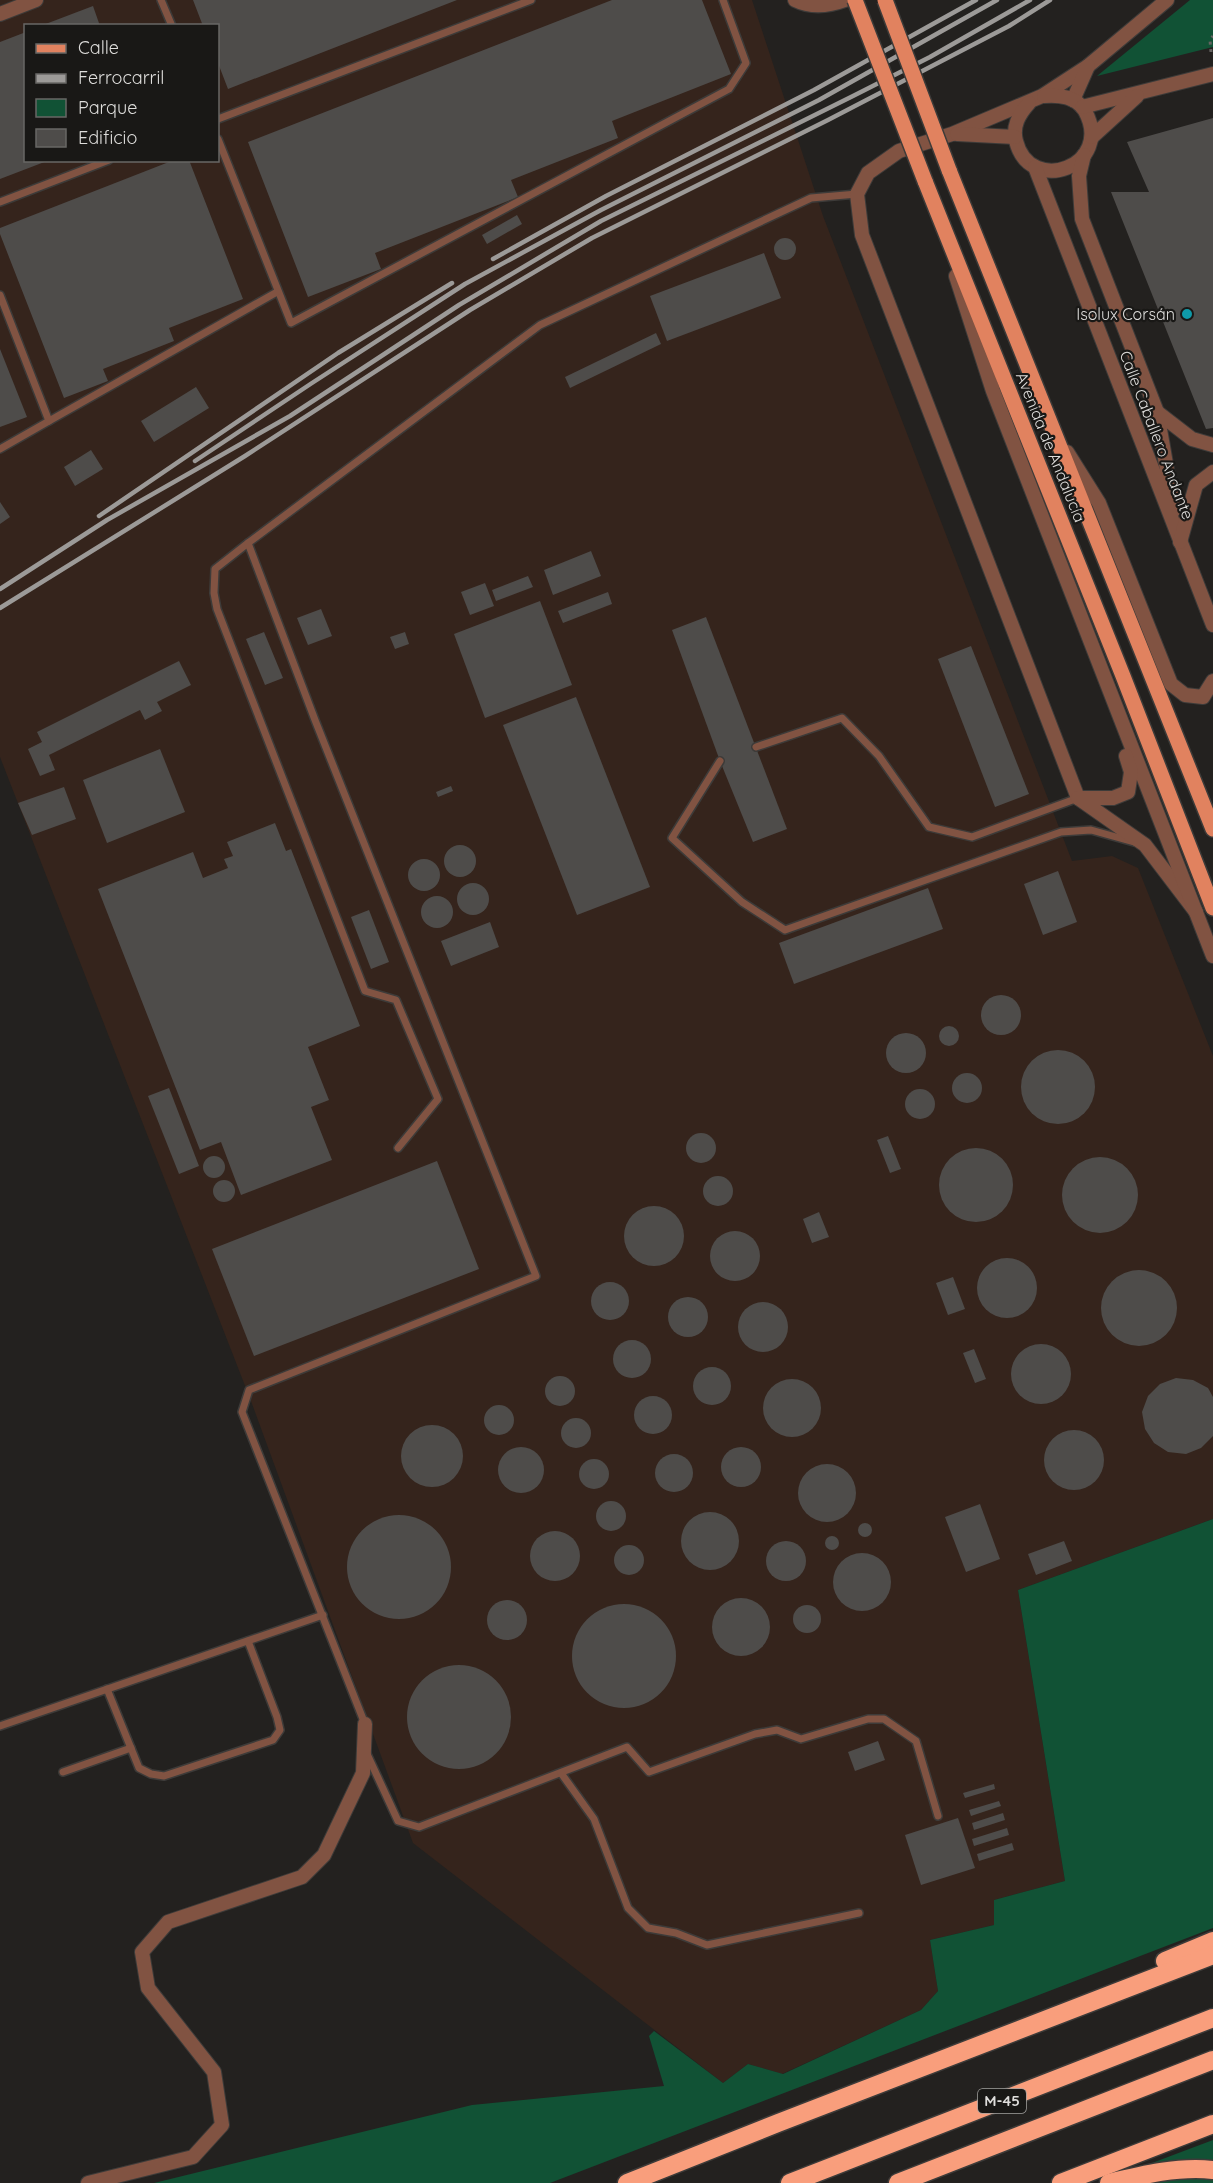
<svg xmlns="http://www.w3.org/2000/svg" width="1213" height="2183" font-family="Quicksand,sans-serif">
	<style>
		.industrial { fill: #35241c; fill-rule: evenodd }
		.green { fill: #115235 }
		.building { fill: #4e4c4a }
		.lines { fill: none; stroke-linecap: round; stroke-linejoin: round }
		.service-casing { stroke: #3d3b39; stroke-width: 10 }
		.minor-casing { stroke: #3d3b39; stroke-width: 16 }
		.primary-casing { stroke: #3d3b39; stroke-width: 18 }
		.motorway-casing { stroke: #3d3b39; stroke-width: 21 }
		.path { stroke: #666462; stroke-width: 3; stroke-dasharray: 3 4.5; stroke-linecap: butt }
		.service { stroke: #815342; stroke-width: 7 }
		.minor { stroke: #815342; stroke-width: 14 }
		.primary { stroke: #e1825f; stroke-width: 15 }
		.motorway { stroke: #f99e7c; stroke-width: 18 }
		.rail { stroke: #9c9a98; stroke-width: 4.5 }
		.primary-bridge-casing { stroke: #3d3b39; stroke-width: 18; stroke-linecap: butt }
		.primary-bridge { stroke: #e1825f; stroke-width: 15 }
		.culture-dot { fill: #0f9aa8; stroke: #191816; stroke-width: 2 }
		.labels { text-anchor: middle; stroke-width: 4.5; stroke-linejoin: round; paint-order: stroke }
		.shield { fill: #191816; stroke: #a3a2a0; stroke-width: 1.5 }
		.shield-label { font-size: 15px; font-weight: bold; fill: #dedddb }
		.poi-label { font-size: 16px; fill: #dedddb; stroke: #191816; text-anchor: end }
		.street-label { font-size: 16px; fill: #dedddb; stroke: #191816 }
	</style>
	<rect width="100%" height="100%" fill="#23211f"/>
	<path class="industrial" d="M0 0H752L823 216 1072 861 1112 856 1138 868 1213 1056V1519L1018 1590 1065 1881 994 1900V1925L930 1940 938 1991 921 2010 782 2074 748 2064 723 2083 413 1843 251 1401 0 757ZM26 26H218V160H26Z"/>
	<g class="green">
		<path d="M1190 0H1213V47L1097 76Z"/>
		<path d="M1213 1519V1928L550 2183H154L472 2105 664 2086 649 2036 654 2031 723 2083 748 2064 783 2074 921 2010 938 1991 930 1940 994 1925V1900L1065 1881 1018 1590Z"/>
		<path d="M1213 2140V2183H1108L1152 2163Z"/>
	</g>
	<g class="building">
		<path d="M193 0H457L228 89 218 63V26H203Z"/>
		<path d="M612 0H702L731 74 612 121 618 138 511 180 518 197 375 253 381 269 308 297 248 142Z"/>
		<path d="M93 6 100 26H43V25Z"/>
		<path d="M26 32V160L47 161 0 179V42Z"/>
		<path d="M1213 118V428L1206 429 1111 192H1149L1127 142Z"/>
		<path d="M174 160H189L243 299 169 328 174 341 103 369 108 381 64 398 0 234V228Z"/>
		<path d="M517 215 522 224 487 244 482 235Z"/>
		<circle cx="785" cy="249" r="11"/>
		<path d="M764 253 781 298 667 341 650 296Z"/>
		<path d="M656 333 661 344 570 388 565 377Z"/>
		<path d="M0 349 27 417 0 427Z"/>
		<path d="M196 387 209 408 154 442 141 421Z"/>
		<path d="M91 450 103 469 75 486 64 467Z"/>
		<path d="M0 502 10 517 0 524Z"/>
		<path d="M591 551 601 576 553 595 544 570Z"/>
		<path d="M528 576 533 587 496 601 492 590Z"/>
		<path d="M485 583 494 606 470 615 461 592Z"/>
		<path d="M608 592 612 604 563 623 558 611Z"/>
		<path d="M540 601 572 685 485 718 454 634Z"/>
		<path d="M321 609 332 636 308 645 297 618Z"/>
		<path d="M706 617 787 829 753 842 720 761 672 630Z"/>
		<path d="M264 632 283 678 265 685 246 639Z"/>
		<path d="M405 632 409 644 395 649 390 637Z"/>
		<path d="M971 646 1029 794 995 807 938 659Z"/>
		<path d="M179 661 191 685 157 702 162 711 145 720 140 710 49 755 55 770 40 776 28 749 42 742 37 732Z"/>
		<path d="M576 697 650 887 577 915 503 725Z"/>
		<path d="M160 749 185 812 107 843 83 780Z"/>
		<path d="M451 786 453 791 438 797 436 792Z"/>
		<path d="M64 787 76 819 32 835 18 803Z"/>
		<path d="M275 823 286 851 291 849 360 1026 308 1047 329 1100 311 1107 332 1160 241 1195 221 1142 200 1150 98 889 193 852 203 878 228 868 224 859 233 856 227 842Z"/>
		<circle cx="460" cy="861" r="16"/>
		<circle cx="424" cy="875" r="16"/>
		<path d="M1058 871 1077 922 1043 935 1024 884Z"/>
		<circle cx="473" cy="899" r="16"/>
		<path d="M928 888 943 929 794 984 779 943Z"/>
		<circle cx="437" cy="912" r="16"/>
		<path d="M369 910 389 962 371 969 351 917Z"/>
		<path d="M490 922 499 947 451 966 441 941Z"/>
		<circle cx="1001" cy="1015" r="20"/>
		<circle cx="949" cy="1036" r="10"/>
		<circle cx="906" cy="1053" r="20"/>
		<circle cx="1058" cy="1087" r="37"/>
		<circle cx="967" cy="1088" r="15"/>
		<path d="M169 1088 199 1166 179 1174 148 1096Z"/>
		<circle cx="920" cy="1104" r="15"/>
		<circle cx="701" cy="1148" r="15"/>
		<path d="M888 1136 901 1169 890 1173 877 1140Z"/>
		<circle cx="976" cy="1185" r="37"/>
		<circle cx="214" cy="1167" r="11"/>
		<circle cx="1100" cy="1195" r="38"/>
		<path d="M437 1161 479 1269 254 1356 212 1249Z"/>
		<circle cx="718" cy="1191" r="15"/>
		<circle cx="224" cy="1191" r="11"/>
		<circle cx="654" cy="1236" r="30"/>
		<path d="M819 1212 829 1237 812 1243 803 1219Z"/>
		<circle cx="735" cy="1256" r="25"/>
		<circle cx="1007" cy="1288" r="30"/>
		<circle cx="1139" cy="1308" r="38"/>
		<path d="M953 1277 965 1309 948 1315 936 1283Z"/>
		<circle cx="610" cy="1301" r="19"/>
		<circle cx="688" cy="1317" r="20"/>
		<circle cx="763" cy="1327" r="25"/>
		<circle cx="632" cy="1359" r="19"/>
		<circle cx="1041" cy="1374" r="30"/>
		<path d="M974 1349 986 1379 975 1383 963 1353Z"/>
		<circle cx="712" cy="1386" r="19"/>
		<circle cx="560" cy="1391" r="15"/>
		<path d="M1176 1378 1193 1380 1208 1388 1213 1397V1436L1201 1448 1186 1454 1168 1452 1154 1443 1145 1429 1142 1412 1148 1396 1160 1384Z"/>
		<circle cx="792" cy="1408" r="29"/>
		<circle cx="653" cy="1415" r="19"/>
		<circle cx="499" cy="1420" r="15"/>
		<circle cx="576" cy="1433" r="15"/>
		<circle cx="432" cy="1456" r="31"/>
		<circle cx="1074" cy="1460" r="30"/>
		<circle cx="741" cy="1467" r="20"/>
		<circle cx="521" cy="1470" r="23"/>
		<circle cx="674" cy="1473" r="19"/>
		<circle cx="594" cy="1474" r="15"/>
		<circle cx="827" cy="1493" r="29"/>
		<circle cx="611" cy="1516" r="15"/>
		<path d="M980 1504 1000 1559 966 1572 945 1517Z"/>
		<circle cx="710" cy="1541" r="29"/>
		<circle cx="399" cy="1567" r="52"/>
		<circle cx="865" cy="1530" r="7"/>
		<circle cx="555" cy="1556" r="25"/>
		<circle cx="832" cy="1543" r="7"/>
		<path d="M1064 1541 1072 1561 1036 1575 1028 1554Z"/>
		<circle cx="786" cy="1561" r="20"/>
		<circle cx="629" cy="1560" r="15"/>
		<circle cx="862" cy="1582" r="29"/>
		<circle cx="741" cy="1627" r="29"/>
		<circle cx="507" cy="1620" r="20"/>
		<circle cx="624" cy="1656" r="52"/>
		<circle cx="807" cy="1619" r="14"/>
		<circle cx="459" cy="1717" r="52"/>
		<path d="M878 1741 885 1760 855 1771 848 1752Z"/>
		<path d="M994 1784 995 1789 965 1798 963 1793Z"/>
		<path d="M999 1801 1001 1806 971 1816 969 1810Z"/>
		<path d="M1003 1813 1005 1820 974 1830 972 1823Z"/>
		<path d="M958 1818 975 1868 921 1885 905 1835Z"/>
		<path d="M1007 1828 1009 1835 974 1846 972 1839Z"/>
		<path d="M1012 1843 1014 1850 979 1861 977 1854Z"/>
	</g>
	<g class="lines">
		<defs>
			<g id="service">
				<path d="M161 0 172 26"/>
				<path d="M218 119 531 0"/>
				<path d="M218 139 291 323 729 89 746 63 723 0"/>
				<path d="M0 202 109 160"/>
				<path d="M0 295 49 421 0 449"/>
				<path d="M49 421 277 292"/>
				<path d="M248 543 215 569 214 593 217 609 365 991 396 1000 438 1099 398 1148"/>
				<path d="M756 747 842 718 879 756 929 827 972 837 1078 798"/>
				<path d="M720 761 672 838 742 902 785 930 1061 832 1091 830 1134 842"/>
				<path d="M107 1689 139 1768 151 1774 164 1776 273 1740 280 1730 277 1717 248 1641"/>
				<path d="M365 1724 242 1412 249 1390 536 1276 315 720 248 543 540 325 811 198 857 194"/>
				<path d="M0 1726 323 1615"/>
				<path d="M367 1754 398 1821 419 1827 627 1747 649 1772 755 1734 777 1730 801 1739 868 1719H884L916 1741 938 1816"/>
				<path d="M63 1772 131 1748"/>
				<path d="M561 1773 594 1819 628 1908 648 1928 676 1933 707 1945 859 1913"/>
			</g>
			<g id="minor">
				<path d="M795 0C811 8 829 6 845 0"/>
				<path d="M1167 0 1088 66 1042 96 952 134 899 151 868 173 857 194 862 235 1078 798 1145 845 1196 912"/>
				<path d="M0 14 36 0"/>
				<path d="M1073 100 1088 66"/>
				<path d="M1029 103C1019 114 1012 126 1016 141 1030 197 1115 166 1085 111 1076 96 1059 95 1044 96"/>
				<path d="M1082 107 1213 74"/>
				<path d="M957 134 1015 137"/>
				<path d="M1092 137 1137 96"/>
				<path d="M1084 155 1079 176 1082 219 1157 412 1174 510"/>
				<path d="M1035 167 1213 625"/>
				<path d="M956 276 993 391 1213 956"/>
				<path d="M1157 412 1192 439 1213 445"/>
				<path d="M1067 452 1099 503 1171 684 1185 695 1203 697 1213 681"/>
				<path d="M1180 542 1196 485 1213 472"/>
				<path d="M1078 798H1113L1128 792 1131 772 1126 756"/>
				<path d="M88 2183 193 2157 222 2125 214 2072 148 1988 142 1952 168 1922 302 1877 324 1855 363 1773 365 1724"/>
			</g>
			<g id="primary">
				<path d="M949 170 1213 829"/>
				<path d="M925 181 1123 676 1213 908"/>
			</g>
			<g id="motorway">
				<path d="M1165 1961 1213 1941"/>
				<path d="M627 2183 778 2123 1213 1955"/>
				<path d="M790 2183 1213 2018"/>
				<path d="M898 2183 1213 2060"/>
				<path d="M1061 2183 1213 2124"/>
				<path d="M1109 2183C1142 2175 1179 2166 1213 2170"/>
			</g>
		</defs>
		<use href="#service" class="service-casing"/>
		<use href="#minor" class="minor-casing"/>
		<use href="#primary" class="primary-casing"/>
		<use href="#motorway" class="motorway-casing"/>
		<path class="path" d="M1211 52 1210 40 1213 36"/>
		<use href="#service" class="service"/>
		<use href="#minor" class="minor"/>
		<use href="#primary" class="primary"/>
		<use href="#motorway" class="motorway"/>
		<g class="rail">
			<path d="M493 259 606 196 814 90 976 0"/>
			<path d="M195 461 312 383 465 284 601 210 819 100 997 0"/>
			<path d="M99 516 338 353 452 283"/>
			<path d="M0 589 107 520 290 416 459 305 601 221 853 96 930 57 1030 0"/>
			<path d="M0 608 245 456 470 310 592 238 828 120 1009 26 1050 0"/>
		</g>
		<defs>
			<g id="primary-bridge">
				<path d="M855 0 925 181"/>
				<path d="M885 0 949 170"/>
			</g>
		</defs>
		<use href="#primary-bridge" class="primary-bridge-casing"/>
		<use href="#primary-bridge" class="primary-bridge"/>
	</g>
	<circle class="culture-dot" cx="1187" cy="314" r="6"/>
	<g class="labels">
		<rect class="shield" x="978" y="2089" width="48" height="24" rx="4.5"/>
		<g class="shield-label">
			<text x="1002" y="2106">M-45</text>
		</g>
		<g class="poi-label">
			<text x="1175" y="320">Isolux Corsán</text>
		</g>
		<g class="street-label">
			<text transform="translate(1157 435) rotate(69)" y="6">Calle Caballero Andante</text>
			<text transform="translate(1051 447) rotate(68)" y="6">Avenida de Andalucía</text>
		</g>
	</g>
	<rect x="24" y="24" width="195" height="138" fill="#191816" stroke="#686765" stroke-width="1.5"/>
	<rect x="36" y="44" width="30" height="9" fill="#e1825f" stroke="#686765" stroke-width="1.5"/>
	<text x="78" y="54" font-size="18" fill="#dedddb">Calle</text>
	<rect x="36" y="74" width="30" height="9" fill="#9c9a98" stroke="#686765" stroke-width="1.5"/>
	<text x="78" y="84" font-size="18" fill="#dedddb">Ferrocarril</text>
	<rect x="36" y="99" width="30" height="18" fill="#115235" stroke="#686765" stroke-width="1.5"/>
	<text x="78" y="114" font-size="18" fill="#dedddb">Parque</text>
	<rect x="36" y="129" width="30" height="18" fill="#4e4c4a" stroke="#686765" stroke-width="1.5"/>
	<text x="78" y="144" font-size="18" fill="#dedddb">Edificio</text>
</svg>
